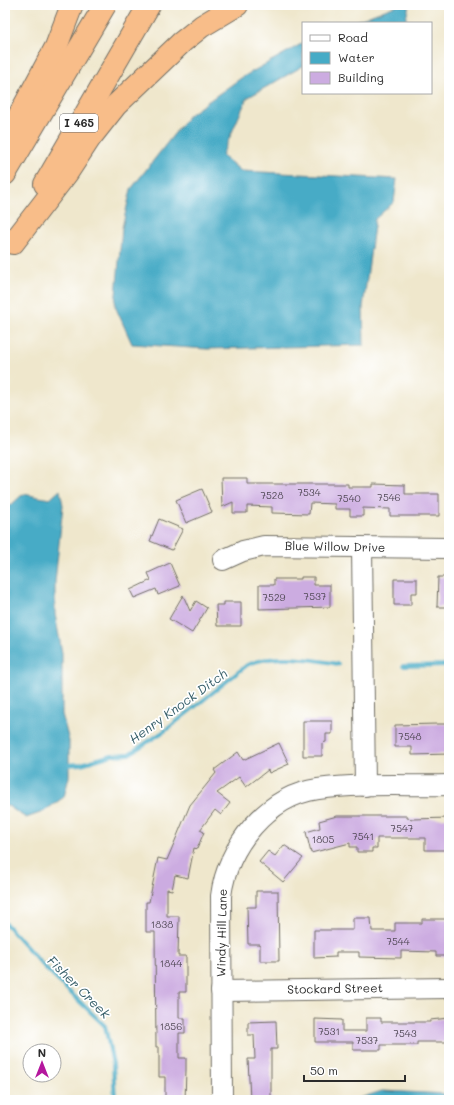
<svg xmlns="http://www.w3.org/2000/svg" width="454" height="1105" font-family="Mali,sans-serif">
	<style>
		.water { fill: #46abc6; stroke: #386b78 }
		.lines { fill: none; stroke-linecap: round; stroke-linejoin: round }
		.stream { stroke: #46abc6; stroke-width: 4 }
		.building { fill: #ccace1 }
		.minor-casing { stroke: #706d63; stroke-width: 22 }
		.highway-casing { stroke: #706d63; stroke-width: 24 }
		.minor { stroke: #fff; stroke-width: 20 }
		.highway { stroke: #f8bd89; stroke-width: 22 }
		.labels { text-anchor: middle; stroke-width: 3.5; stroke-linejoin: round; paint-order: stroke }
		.number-label { font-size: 10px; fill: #534b58 }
		.shield { fill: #fff; stroke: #6b6b6b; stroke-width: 1 }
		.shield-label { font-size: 11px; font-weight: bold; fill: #2b2b2b }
		.street-label { font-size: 12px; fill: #2b2b2b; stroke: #fff }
		.water-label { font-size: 13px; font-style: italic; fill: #365e69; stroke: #fff }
	</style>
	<rect width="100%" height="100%" fill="#fff"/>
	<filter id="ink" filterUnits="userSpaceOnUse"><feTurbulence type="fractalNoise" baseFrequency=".025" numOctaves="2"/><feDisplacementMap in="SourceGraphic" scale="8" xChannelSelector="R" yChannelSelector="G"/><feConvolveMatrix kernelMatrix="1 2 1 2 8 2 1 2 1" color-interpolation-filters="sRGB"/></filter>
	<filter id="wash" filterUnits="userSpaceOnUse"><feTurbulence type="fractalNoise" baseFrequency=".012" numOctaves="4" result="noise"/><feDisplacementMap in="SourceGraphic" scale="16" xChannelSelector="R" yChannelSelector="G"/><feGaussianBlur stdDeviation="0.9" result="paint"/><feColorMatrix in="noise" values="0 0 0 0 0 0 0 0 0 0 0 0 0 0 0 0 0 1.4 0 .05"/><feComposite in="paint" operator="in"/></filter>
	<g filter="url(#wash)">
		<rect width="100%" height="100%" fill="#efe7cc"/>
		<g class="water">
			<path d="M398 5H409L405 23H351Z"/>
			<path d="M303 43V66L247 98 222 155 241 171 397 179 394 202 375 219 363 307 364 345 207 349 132 344 115 306 122 228 131 189 189 115 241 78Z"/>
			<path d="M60 490 63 505 55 582V614L62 653V714L69 741V777L64 797 43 812 26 818 8 806H5V508L11 505 23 494 50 499Z"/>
			<path d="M382 1091 449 1094V1100H353Z"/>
		</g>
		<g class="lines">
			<g class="stream">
				<path d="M403 666 449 665"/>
				<path d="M65 765 81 764 112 755 129 754 166 730 247 665C271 653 311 659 338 664"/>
				<path d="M5 923 48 971 105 1026 113 1064 115 1100"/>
			</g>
		</g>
		<g id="blocks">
			<g class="building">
				<path d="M221 478H247V484H348V487H373V484L405 485V494H439V516H390V509L363 508V516H350V509H335V504L310 503 309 514 272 513V507L247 506V513H233V502L222 507Z"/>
				<path d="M202 489 212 512 186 523 176 500Z"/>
				<path d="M159 519 183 529 172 550 150 541Z"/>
				<path d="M170 563 180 586 158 595 156 589 134 598 130 590 151 580 148 573Z"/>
				<path d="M301 577H314V585H330V607L259 609V585H274V579H301Z"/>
				<path d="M438 577H449V607H437Z"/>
				<path d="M394 579H417V593H411V605H394Z"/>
				<path d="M183 595 190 611 196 601 207 608 192 633 169 619Z"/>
				<path d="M224 602H241V626H217L216 605H224Z"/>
				<path d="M303 721H332V734H326V742L322 743V756H303Z"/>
				<path d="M437 724H449V754L412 755V747H395V725Z"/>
				<path d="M279 743 289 764 269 773 268 770 246 787 239 777 217 793 230 803 221 815 215 810 200 830 204 832 197 849 194 848 188 878 175 875 172 890 167 889V916H179L178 956H186V992H179V1018H185V1033H179V1058H186V1070L185 1100H165V1077H159V1047H156L155 932H146V902H149L158 858 167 860 190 805 216 773 214 770 238 752 243 760Z"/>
				<path d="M337 816H407V818L413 819 449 818V850H425V838H377V848H372V852H357V847H350V843L311 853 306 832 320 828 319 821Z"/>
				<path d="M284 845 303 858 283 882 259 862 268 851 275 856Z"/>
				<path d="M256 891H278L279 961H260V944H248L247 907H256Z"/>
				<path d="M353 918H371L372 931H395V923H422V919H449V956H436V952L401 951V958L359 957V952H336V957L314 958V930H353Z"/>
				<path d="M366 1018H381V1022H430V1020L449 1018V1042H417V1045H381V1050H353V1042H315V1019L342 1020V1031H366Z"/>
				<path d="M276 1021 277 1049H271V1100H250L248 1059H255L254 1035H248V1022Z"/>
			</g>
		</g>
	</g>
	<g filter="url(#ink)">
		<use href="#blocks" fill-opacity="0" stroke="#706d63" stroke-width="1"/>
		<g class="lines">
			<defs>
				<g id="minor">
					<path d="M362 547 365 786"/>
					<path d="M223 560 243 551 264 546 449 548"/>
					<path d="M221 991 449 988"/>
					<path d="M222 1100 221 896C227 847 267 796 318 789 361 783 406 786 449 785"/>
				</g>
				<g id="highway">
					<path d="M5 142 56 47 72 5"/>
					<path d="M5 174 105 5"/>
					<path d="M45 184 149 5"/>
					<path d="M13 243 67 173 90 138 116 105 182 42 202 26 237 5"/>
				</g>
			</defs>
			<use href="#minor" class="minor-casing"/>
			<use href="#highway" class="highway-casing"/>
			<use href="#minor" class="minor"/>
			<use href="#highway" class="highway"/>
		</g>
	</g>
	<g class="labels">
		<g class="number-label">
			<text x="309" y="496">7534</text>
			<text x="272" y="499">7528</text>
			<text x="389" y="501">7546</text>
			<text x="349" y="502">7540</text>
			<text x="315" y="600">7537</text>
			<text x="274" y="601">7529</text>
			<text x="410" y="740">7548</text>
			<text x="402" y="832">7547</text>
			<text x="363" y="840">7541</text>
			<text x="323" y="843">1805</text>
			<text x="162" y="928">1838</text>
			<text x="398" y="945">7544</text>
			<text x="171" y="967">1844</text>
			<text x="171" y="1030">1856</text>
			<text x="329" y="1035">7531</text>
			<text x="405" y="1037">7543</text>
			<text x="367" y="1044">7537</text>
		</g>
		<rect class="shield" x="60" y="114" width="38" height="18" rx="3"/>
		<g class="shield-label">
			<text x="79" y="127">I 465</text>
		</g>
		<g class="street-label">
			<text transform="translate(335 547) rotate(1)" y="4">Blue Willow Drive</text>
			<text transform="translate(222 933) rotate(-89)" y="4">Windy Hill Lane</text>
			<text transform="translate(335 989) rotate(-1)" y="4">Stockard Street</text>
		</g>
		<g class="water-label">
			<text transform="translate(178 706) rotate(-36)" y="5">Henry Knock Ditch</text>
			<text transform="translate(79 987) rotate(45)" y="5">Fisher Creek</text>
		</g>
	</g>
	<rect width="454" height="1105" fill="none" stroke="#fff" stroke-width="20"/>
	<rect x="302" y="22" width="130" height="72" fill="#ffffff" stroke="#aaaaaa"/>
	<rect x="310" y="35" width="20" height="6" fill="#ffffff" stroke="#aaaaaa"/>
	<text x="338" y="42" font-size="12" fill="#2b2b2b">Road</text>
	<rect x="310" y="52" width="20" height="12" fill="#46abc6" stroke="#aaaaaa"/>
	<text x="338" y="62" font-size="12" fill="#2b2b2b">Water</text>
	<rect x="310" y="72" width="20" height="12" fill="#ccace1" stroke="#aaaaaa"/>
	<text x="338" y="82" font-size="12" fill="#2b2b2b">Building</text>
	<g transform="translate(42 1063)"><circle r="19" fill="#ffffff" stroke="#aaaaaa"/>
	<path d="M0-3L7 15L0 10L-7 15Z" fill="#b5179e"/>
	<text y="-6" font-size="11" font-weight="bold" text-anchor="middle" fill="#2b2b2b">N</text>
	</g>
	<path d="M304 1075v6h101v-6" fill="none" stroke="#2b2b2b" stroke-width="2"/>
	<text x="310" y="1075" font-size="12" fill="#2b2b2b" stroke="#ffffff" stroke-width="3" paint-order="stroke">50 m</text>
</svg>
